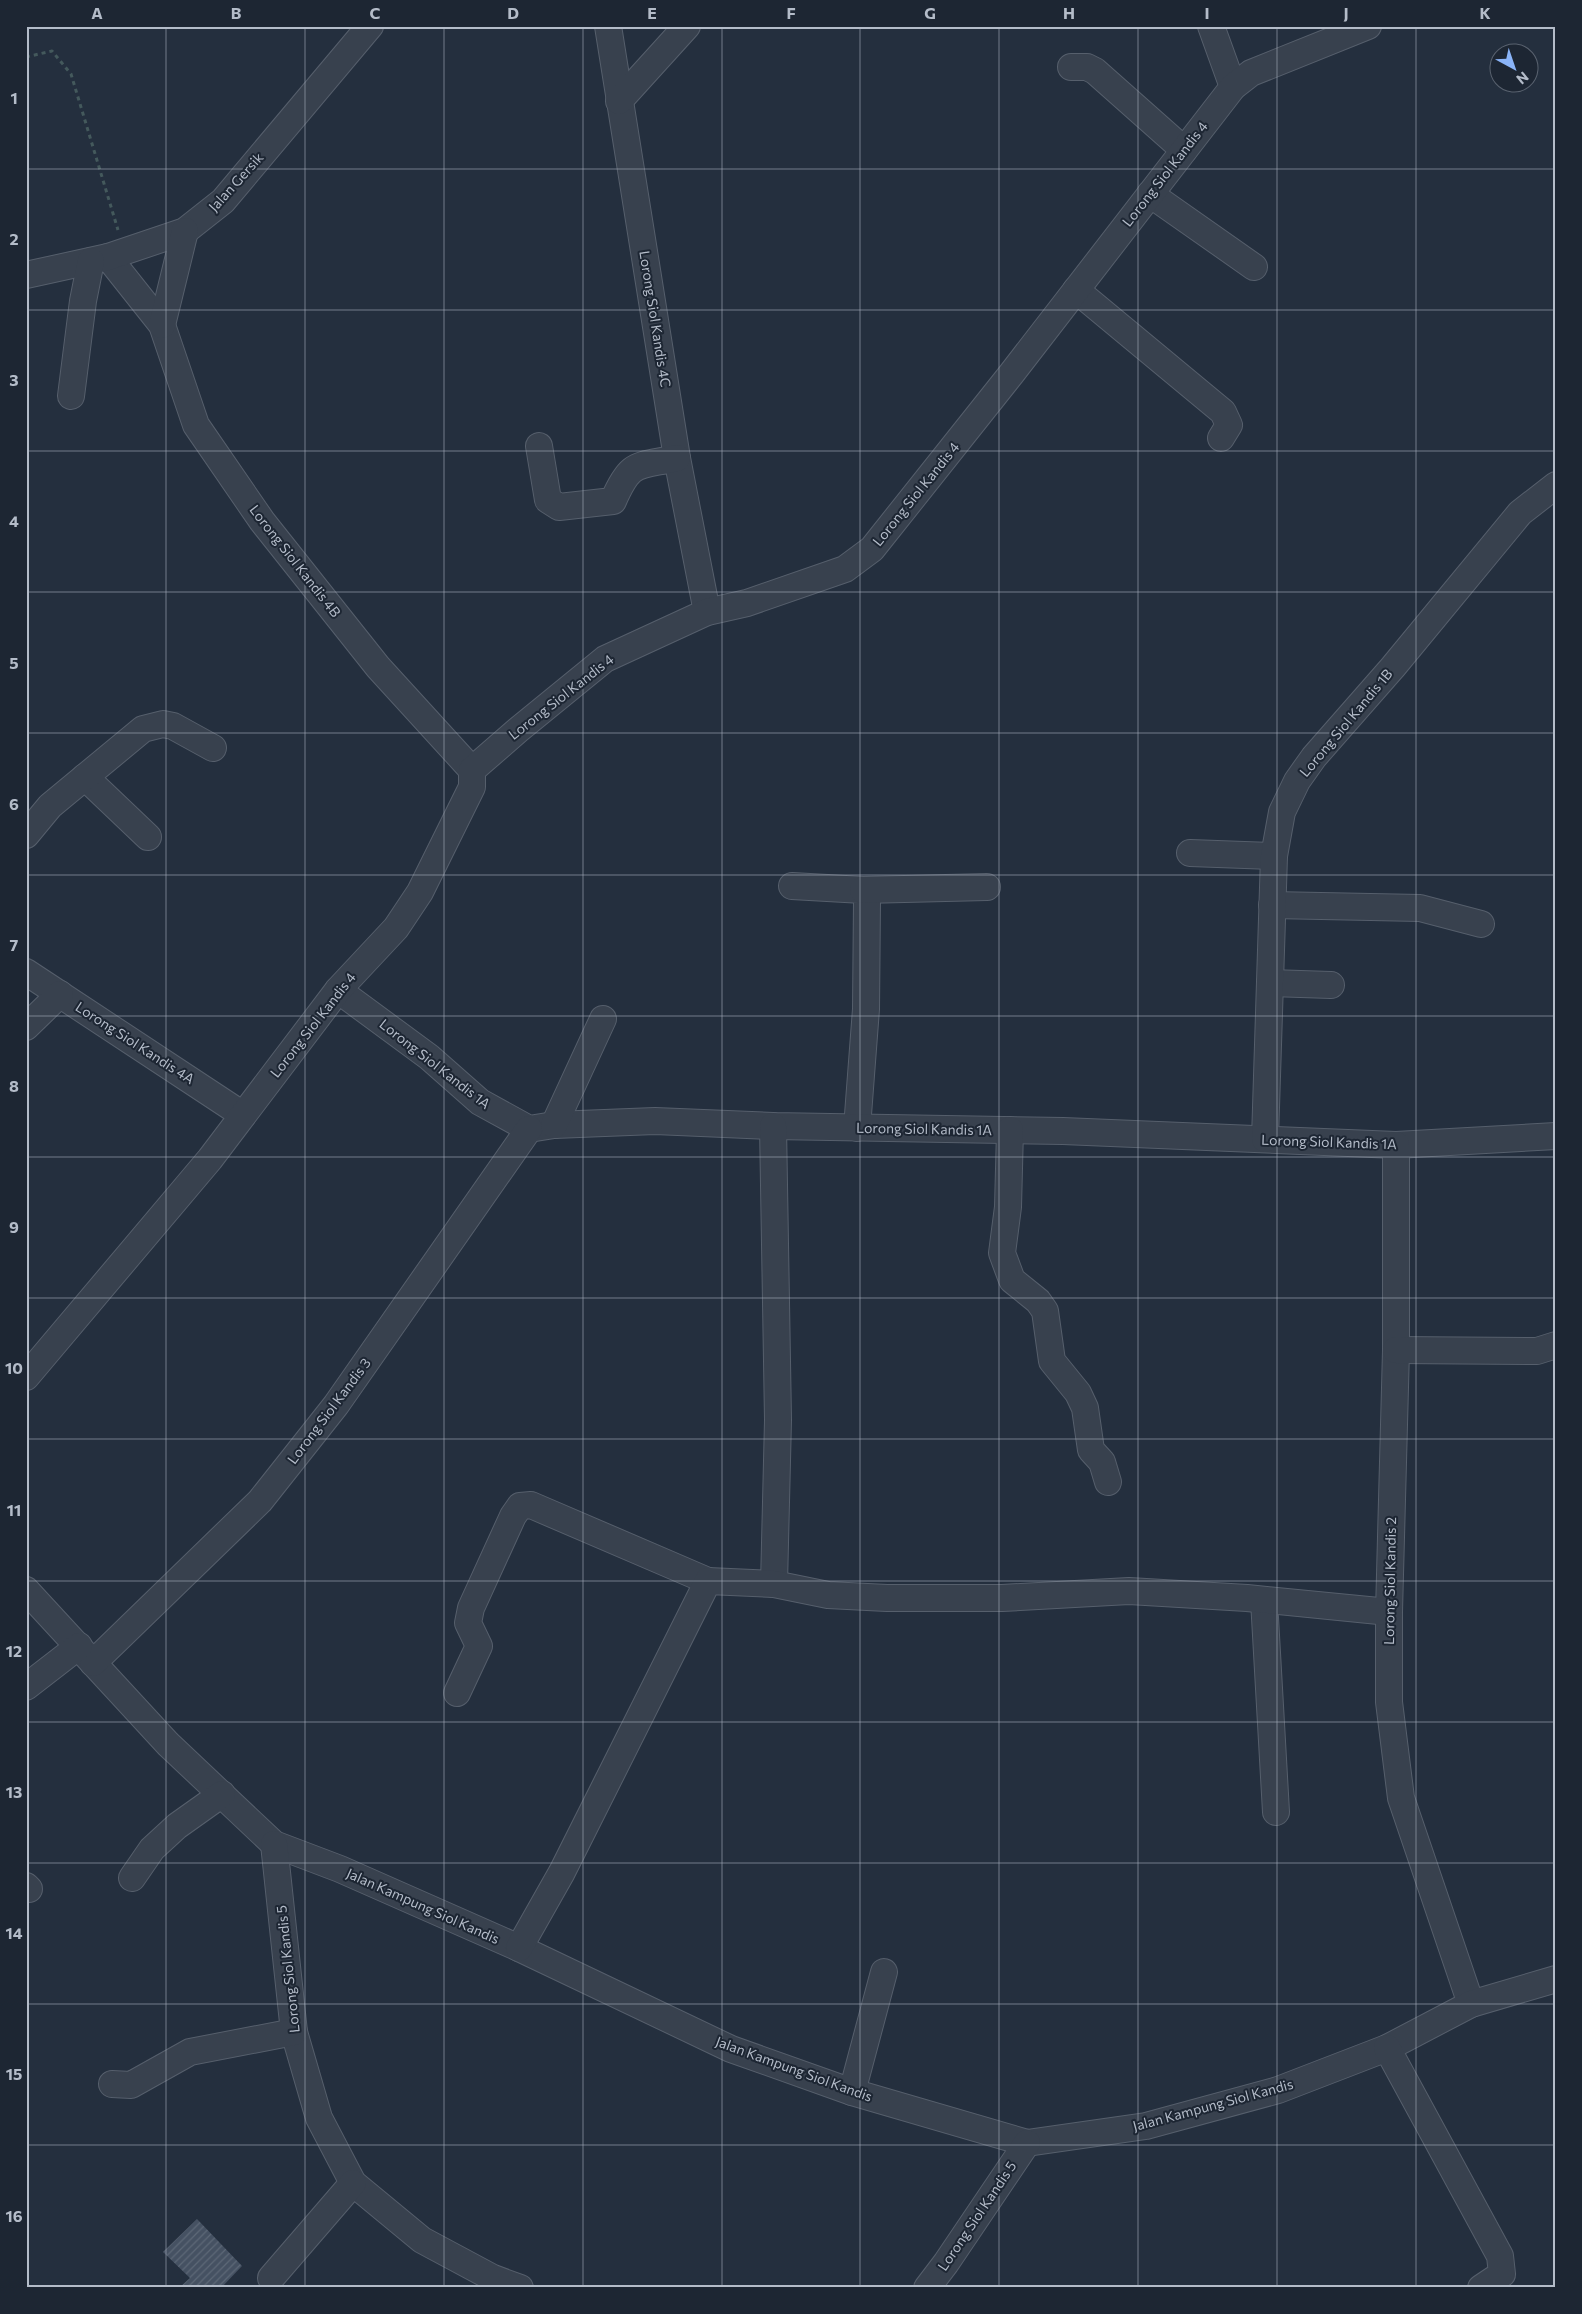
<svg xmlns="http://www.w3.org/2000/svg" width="1582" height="2314" font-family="Commissioner,sans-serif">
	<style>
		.building { fill: url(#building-hatch) }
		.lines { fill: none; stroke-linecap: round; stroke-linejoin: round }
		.minor-casing { stroke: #565f6c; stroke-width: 28 }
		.path { stroke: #44595c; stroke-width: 3; stroke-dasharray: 4 4; stroke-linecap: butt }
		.minor { stroke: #38414e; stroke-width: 26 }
		.grid { fill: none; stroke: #b4bcc9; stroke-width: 1; stroke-opacity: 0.55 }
		.labels { text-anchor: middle; stroke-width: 4; stroke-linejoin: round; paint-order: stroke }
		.street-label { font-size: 14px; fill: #b4bcc9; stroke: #1d2633 }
		.neatline { fill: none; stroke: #b4bcc9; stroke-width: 2 }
		.grid-label { font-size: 16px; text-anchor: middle; font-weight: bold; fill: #b4bcc9 }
	</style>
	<defs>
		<pattern id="building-hatch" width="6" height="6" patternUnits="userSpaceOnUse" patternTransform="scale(1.25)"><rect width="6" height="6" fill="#455162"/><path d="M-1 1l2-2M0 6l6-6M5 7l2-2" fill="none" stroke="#5d6877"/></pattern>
	</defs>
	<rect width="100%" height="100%" fill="#242f3e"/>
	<path class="building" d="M197 2219 242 2266 221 2288H179L190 2278 163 2252Z"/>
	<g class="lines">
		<defs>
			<g id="minor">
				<path d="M608 26 677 458 707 612"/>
				<path d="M1211 26 1233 87"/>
				<path d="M1071 67H1087L1095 71 1184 150"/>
				<path d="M619 101 687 26"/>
				<path d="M1150 194 1254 267"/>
				<path d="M108 257 162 325 196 425 262 521 378 667 472 770"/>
				<path d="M26 275 108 257 185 231 223 201 370 26"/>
				<path d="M1076 290 1223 412 1229 425 1221 438"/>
				<path d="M162 325 185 231"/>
				<path d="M71 396 83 301 91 261"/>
				<path d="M539 446 548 500 559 507 613 501C631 460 636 467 677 458"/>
				<path d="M85 777 148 837"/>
				<path d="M26 835 50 806 143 729 163 724 173 726 213 748"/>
				<path d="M1190 853 1274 856"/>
				<path d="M792 886 863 890 867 901 866 1009 857 1128"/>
				<path d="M863 890 987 887"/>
				<path d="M1272 905 1420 908 1481 924"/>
				<path d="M26 972 243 1115"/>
				<path d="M1270 983 1331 985"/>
				<path d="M338 990 429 1057 480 1102 529 1129 554 1125 655 1121 773 1126 1063 1131 1396 1145 1556 1136"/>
				<path d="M26 1027 60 994"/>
				<path d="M554 1125 603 1019"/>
				<path d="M773 1126 778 1420 774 1584"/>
				<path d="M1010 1130 1008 1207 1002 1253 1012 1280 1038 1301 1045 1311 1052 1361 1078 1393 1085 1408 1091 1450 1102 1462 1108 1482"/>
				<path d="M1265 1139 1274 856 1282 812 1297 781 1314 757 1393 667 1520 513 1556 485"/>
				<path d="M1396 1145V1350L1389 1612V1702L1401 1798 1471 2004"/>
				<path d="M1396 1350 1537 1351 1556 1345"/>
				<path d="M26 1377 210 1159 338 990 396 928 420 892 472 787V770L518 730 605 659 707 612 747 603 845 569 872 549 1012 373 1233 87 1251 73 1368 26"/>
				<path d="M26 1590 168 1744 274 1844 340 1869 519 1948 731 2049 852 2092 1027 2143 1146 2126 1278 2090 1387 2048 1471 2004 1556 1979"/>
				<path d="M1264 1600 1276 1812"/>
				<path d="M93 1663 260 1501 336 1405 529 1129"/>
				<path d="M26 1687 79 1646"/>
				<path d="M457 1693 479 1646 468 1623 471 1608 513 1516 520 1506 531 1505 708 1581"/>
				<path d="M274 1844 294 2032 319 2118 353 2183 422 2240 493 2278 520 2288"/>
				<path d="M132 1878 152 1849 177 1826 222 1794"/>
				<path d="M26 1886 29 1889"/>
				<path d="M519 1948 562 1872 708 1581 774 1584 828 1595 887 1598H1002L1129 1591 1247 1598 1389 1612"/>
				<path d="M1387 2048 1500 2256 1502 2274 1481 2288"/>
				<path d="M112 2084 131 2085 190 2052 294 2032"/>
				<path d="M852 2092 884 1972"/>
				<path d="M271 2278 353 2183"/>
				<path d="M927 2288 946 2263 1027 2143"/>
			</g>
		</defs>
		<use href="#minor" class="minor-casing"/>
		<path class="path" d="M26 57 52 51 71 74 118 230"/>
		<use href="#minor" class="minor"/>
	</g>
	<path class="grid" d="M166 26V2288M305 26V2288M444 26V2288M583 26V2288M722 26V2288M860 26V2288M999 26V2288M1138 26V2288M1277 26V2288M1416 26V2288M26 169H1556M26 310H1556M26 451H1556M26 592H1556M26 733H1556M26 875H1556M26 1016H1556M26 1157H1556M26 1298H1556M26 1439H1556M26 1581H1556M26 1722H1556M26 1863H1556M26 2004H1556M26 2145H1556"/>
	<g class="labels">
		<g class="street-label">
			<text transform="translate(1165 174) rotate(-52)" y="5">Lorong Siol Kandis 4</text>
			<text transform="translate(236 182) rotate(-48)" y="5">Jalan Gersik</text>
			<text transform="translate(655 319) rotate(81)" y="5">Lorong Siol Kandis 4C</text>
			<text transform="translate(916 494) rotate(-51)" y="5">Lorong Siol Kandis 4</text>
			<text transform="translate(295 561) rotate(52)" y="5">Lorong Siol Kandis 4B</text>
			<text transform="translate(561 697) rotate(-38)" y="5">Lorong Siol Kandis 4</text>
			<text transform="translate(1346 723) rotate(-50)" y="5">Lorong Siol Kandis 1B</text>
			<text transform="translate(313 1025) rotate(-52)" y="5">Lorong Siol Kandis 4</text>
			<text transform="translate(135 1043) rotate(33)" y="5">Lorong Siol Kandis 4A</text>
			<text transform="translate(435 1064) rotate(38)" y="5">Lorong Siol Kandis 1A</text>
			<text transform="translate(924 1129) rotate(1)" y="5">Lorong Siol Kandis 1A</text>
			<text transform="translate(1329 1142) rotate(2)" y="5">Lorong Siol Kandis 1A</text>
			<text transform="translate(329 1411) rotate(-53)" y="5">Lorong Siol Kandis 3</text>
			<text transform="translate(1390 1581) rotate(-89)" y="5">Lorong Siol Kandis 2</text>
			<text transform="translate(423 1906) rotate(24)" y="5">Jalan Kampung Siol Kandis</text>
			<text transform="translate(288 1969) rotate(-96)" y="5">Lorong Siol Kandis 5</text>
			<text transform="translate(794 2069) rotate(20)" y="5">Jalan Kampung Siol Kandis</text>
			<text transform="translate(1213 2105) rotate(-15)" y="5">Jalan Kampung Siol Kandis</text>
			<text transform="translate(977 2216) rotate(-56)" y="5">Lorong Siol Kandis 5</text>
		</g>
	</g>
	<rect width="1582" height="2314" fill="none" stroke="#1d2633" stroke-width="55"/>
	<g transform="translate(1514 68) rotate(140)"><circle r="24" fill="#1d2633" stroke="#59626f"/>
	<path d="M0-4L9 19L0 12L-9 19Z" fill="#8ab4f8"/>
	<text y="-8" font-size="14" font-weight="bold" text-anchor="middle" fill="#b4bcc9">N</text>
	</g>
	<rect x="28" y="28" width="1526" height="2258" class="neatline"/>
	<g class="grid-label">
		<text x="97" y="19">A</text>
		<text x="236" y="19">B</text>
		<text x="375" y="19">C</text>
		<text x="513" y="19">D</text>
		<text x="652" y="19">E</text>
		<text x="791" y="19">F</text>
		<text x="930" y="19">G</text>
		<text x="1069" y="19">H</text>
		<text x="1207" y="19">I</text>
		<text x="1346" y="19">J</text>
		<text x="1485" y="19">K</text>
		<text x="14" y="104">1</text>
		<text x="14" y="245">2</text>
		<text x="14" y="386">3</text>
		<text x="14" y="527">4</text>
		<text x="14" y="669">5</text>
		<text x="14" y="810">6</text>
		<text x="14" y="951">7</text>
		<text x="14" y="1092">8</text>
		<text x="14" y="1233">9</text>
		<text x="14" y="1374">10</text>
		<text x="14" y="1516">11</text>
		<text x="14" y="1657">12</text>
		<text x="14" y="1798">13</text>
		<text x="14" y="1939">14</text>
		<text x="14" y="2080">15</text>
		<text x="14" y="2222">16</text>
	</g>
</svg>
